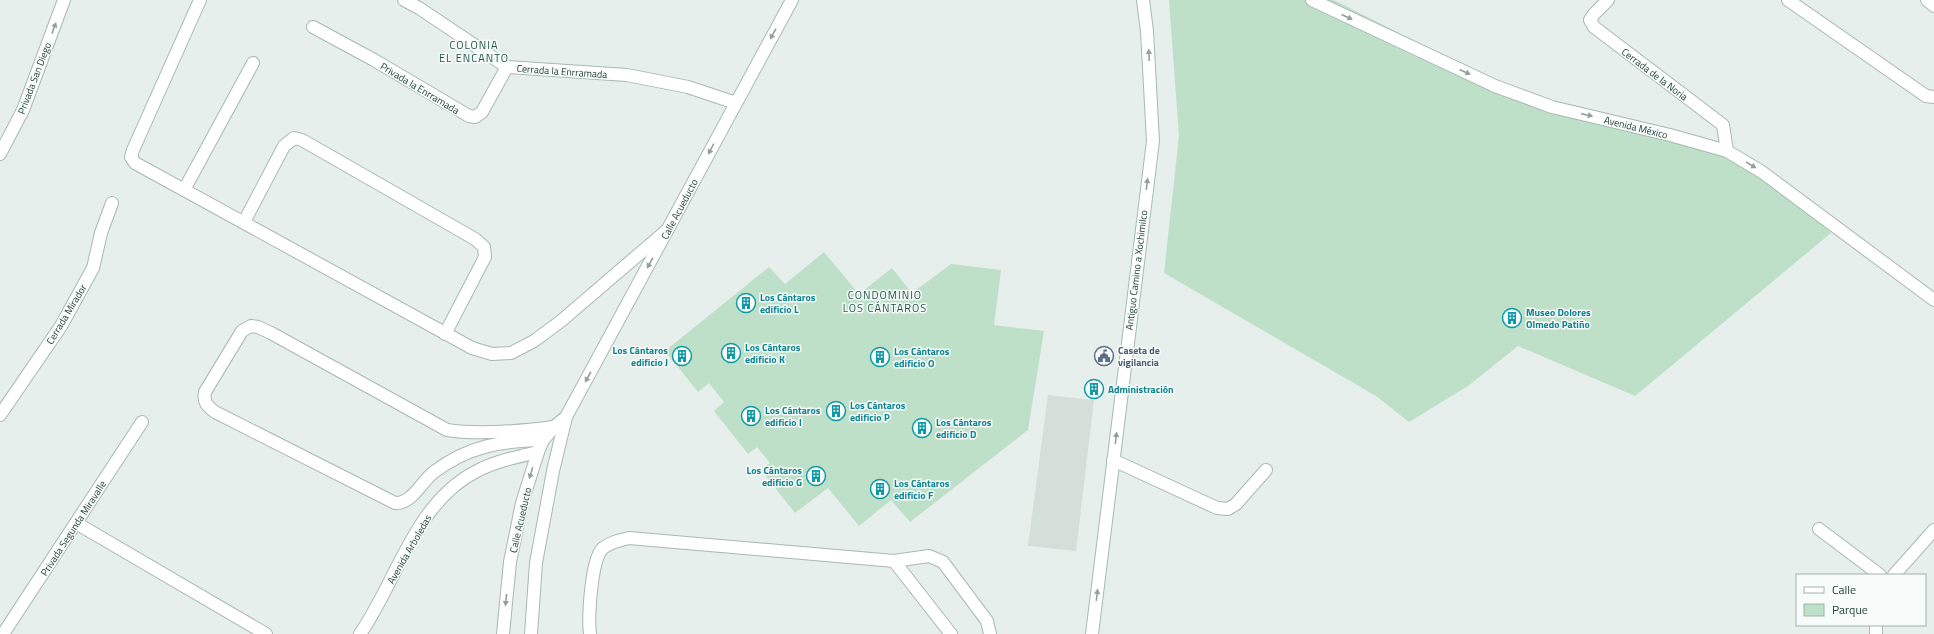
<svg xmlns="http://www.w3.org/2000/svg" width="1934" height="634" font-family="'Titillium Web',sans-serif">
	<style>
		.built { fill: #d4dfda }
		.green { fill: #bfe0c8 }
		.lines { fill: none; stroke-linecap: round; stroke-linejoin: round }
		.minor-casing { stroke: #a8b8b2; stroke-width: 14 }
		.tertiary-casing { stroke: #a8b8b2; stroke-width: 14 }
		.secondary-casing { stroke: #a4bbb3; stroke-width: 14 }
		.minor { stroke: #fff; stroke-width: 12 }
		.tertiary { stroke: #fff; stroke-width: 12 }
		.secondary { stroke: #fff; stroke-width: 12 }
		.oneway { fill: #92a09c }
		.labels { text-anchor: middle; stroke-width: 3; stroke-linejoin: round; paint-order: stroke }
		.street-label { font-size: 10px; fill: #24423a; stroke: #f7fbf9 }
		.culture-label { font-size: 10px; font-weight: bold; fill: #0d838f; stroke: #f7fbf9; text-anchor: start }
		.service-label { font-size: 10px; font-weight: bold; fill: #4e5e75; stroke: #f7fbf9; text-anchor: start }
		.neighbourhood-label { font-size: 11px; letter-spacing: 1px; fill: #1f5548; stroke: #f7fbf9 }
	</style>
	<rect width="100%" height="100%" fill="#e6efeb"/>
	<path class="built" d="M1048 395 1094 400 1076 551 1028 546Z"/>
	<g class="green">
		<path d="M1169 0H1334L1499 84 1607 127 1714 146 1762 169 1831 233 1635 396 1518 346 1468 386 1409 422 1376 396 1164 273 1179 136Z"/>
		<path d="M824 252 859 294 892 268 912 293 951 264 1001 270 994 325 1044 331 1028 430 910 522 891 500 859 526 828 488 795 513 761 470 770 463 757 447 748 454 714 411 724 402 709 383 698 392 665 351 769 267 785 284Z"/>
	</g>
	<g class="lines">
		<defs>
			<g id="minor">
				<path d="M200 0 133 150 131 157 135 163 472 348 492 354 511 353 534 341 561 321 666 231"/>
				<path d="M404 0 419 8 507 67 627 75 688 87 736 103"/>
				<path d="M1312 0 1495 86 1552 107 1670 135 1727 151 1762 172 1934 300"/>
				<path d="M1608 0 1594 14 1590 20 1594 27 1723 125 1727 151"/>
				<path d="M1788 0 1926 96 1934 97"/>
				<path d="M313 27 374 60 469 116 475 117 482 112 507 67"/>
				<path d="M0 154 23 110 64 0"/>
				<path d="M184 190 253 63"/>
				<path d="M244 222 284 146 294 138 302 140 475 239 484 247 485 257 445 334"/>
				<path d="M0 415 61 326 93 268 101 233 112 203"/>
				<path d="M543 440C501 441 468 446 434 472 421 482 412 504 395 503L215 412C207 406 203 402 205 392L242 331 251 326 258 327 271 333 447 430C478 435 522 431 554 427"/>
				<path d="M1113 460 1217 508 1228 509 1236 504 1266 470"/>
				<path d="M76 523 266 634"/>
				<path d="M1819 529 1880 575"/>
				<path d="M894 561 951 634"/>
				<path d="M1894 575 1934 530"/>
				<path d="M3 634 142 422"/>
				<path d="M590 634C588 617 591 559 603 548 611 542 620 540 629 538L894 561 929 556 943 562 987 621 990 634"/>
				<path d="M1876 634V625"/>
			</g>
			<g id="tertiary">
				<path d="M360 634C397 581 415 502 477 471 496 461 517 457 538 452"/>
				<path d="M503 634 510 562 522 503 538 452 543 440 554 427 566 417"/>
				<path d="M531 634 536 563 553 471 566 417 792 0"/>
			</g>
			<g id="secondary">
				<path d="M1927 0 1934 6"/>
				<path d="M1092 634 1153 141 1147 31 1143 0"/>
			</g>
		</defs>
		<use href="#minor" class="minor-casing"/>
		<use href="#tertiary" class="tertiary-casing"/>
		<use href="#secondary" class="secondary-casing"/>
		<use href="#minor" class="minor"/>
		<use href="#tertiary" class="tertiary"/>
		<use href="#secondary" class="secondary"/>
	</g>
	<defs><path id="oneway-solid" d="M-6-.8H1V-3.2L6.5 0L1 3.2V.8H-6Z"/></defs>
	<g class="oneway">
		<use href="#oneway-solid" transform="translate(1347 17) rotate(25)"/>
		<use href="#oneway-solid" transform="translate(54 28) rotate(-70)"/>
		<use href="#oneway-solid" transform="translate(773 34) rotate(119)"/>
		<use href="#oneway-solid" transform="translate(1149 55) rotate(-93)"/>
		<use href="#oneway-solid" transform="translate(1465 72) rotate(25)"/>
		<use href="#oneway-solid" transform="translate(1587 115) rotate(13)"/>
		<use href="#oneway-solid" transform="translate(711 149) rotate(118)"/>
		<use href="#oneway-solid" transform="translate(1751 165) rotate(31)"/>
		<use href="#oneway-solid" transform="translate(1147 184) rotate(-83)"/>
		<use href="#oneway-solid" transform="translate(650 263) rotate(119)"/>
		<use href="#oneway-solid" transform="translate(588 377) rotate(119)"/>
		<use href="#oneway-solid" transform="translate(1116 438) rotate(-83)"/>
		<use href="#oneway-solid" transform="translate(531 473) rotate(107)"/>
		<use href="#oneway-solid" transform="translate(1097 595) rotate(-83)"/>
		<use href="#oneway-solid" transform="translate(506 600) rotate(96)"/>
	</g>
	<defs>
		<symbol id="building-ring" viewBox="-11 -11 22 22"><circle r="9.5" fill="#f7fbf9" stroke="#0f9aa8" stroke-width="1.5"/><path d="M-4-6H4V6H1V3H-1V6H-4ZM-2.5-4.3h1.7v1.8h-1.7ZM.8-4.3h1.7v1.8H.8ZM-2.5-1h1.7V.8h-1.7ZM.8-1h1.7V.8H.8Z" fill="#0f9aa8"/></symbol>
		<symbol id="civic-ring" viewBox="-11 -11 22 22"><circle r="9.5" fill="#f7fbf9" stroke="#5c6f8a" stroke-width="1.5"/><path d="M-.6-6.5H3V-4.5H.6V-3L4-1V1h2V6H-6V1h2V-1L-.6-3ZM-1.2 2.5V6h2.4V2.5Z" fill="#5c6f8a"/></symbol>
	</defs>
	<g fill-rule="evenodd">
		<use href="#building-ring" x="735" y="292" width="22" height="22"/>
		<use href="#building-ring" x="1501" y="307" width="22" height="22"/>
		<use href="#building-ring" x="720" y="342" width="22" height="22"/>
		<use href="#building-ring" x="671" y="345" width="22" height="22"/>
		<use href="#civic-ring" x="1093" y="345" width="22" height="22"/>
		<use href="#building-ring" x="869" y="346" width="22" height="22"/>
		<use href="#building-ring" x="1083" y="378" width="22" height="22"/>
		<use href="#building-ring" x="825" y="400" width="22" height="22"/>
		<use href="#building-ring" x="740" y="405" width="22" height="22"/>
		<use href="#building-ring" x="911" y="417" width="22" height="22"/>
		<use href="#building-ring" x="805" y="465" width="22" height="22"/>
		<use href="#building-ring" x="869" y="478" width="22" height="22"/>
	</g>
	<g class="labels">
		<g class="street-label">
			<text transform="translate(562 71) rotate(4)" y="4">Cerrada la Enrramada</text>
			<text transform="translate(1655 74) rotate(37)" y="4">Cerrada de la Noria</text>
			<text transform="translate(34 78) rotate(-69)" y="4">Privada San Diego</text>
			<text transform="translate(420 88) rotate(31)" y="4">Privada la Enrramada</text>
			<text transform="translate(1636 127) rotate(14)" y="4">Avenida México</text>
			<text transform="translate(679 209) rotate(-62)" y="4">Calle Acueducto</text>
			<text transform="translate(1136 270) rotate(-83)" y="4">Antiguo Camino a Xochimilco</text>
			<text transform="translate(66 314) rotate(-59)" y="4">Cerrada Mirador</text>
			<text transform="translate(520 520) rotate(-77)" y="4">Calle Acueducto</text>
			<text transform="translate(73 528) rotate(-57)" y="4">Privada Segunda Miravalle</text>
			<text transform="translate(409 549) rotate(-60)" y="4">Avenida Arboledas</text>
		</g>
		<g class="culture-label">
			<text x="760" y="301">Los Cántaros<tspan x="760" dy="12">edificio L</tspan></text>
			<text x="1526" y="316">Museo Dolores<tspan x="1526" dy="12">Olmedo Patiño</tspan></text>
			<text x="745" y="351">Los Cántaros<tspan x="745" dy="12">edificio K</tspan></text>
			<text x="668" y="354" text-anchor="end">Los Cántaros<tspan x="668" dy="12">edificio J</tspan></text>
			<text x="894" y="355">Los Cántaros<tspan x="894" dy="12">edificio O</tspan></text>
			<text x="1108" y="393">Administración</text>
			<text x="850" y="409">Los Cántaros<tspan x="850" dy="12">edificio P</tspan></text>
			<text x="765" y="414">Los Cántaros<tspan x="765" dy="12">edificio I</tspan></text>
			<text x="936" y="426">Los Cántaros<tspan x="936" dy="12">edificio D</tspan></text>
			<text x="802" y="474" text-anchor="end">Los Cántaros<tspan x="802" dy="12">edificio G</tspan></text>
			<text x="894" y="487">Los Cántaros<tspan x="894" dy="12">edificio F</tspan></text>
		</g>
		<g class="service-label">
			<text x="1118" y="354">Caseta de<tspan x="1118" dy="12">vigilancia</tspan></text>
		</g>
		<g class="neighbourhood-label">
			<text x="474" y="49">COLONIA<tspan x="474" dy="13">EL ENCANTO</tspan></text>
			<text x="885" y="299">CONDOMINIO<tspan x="885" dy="13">LOS CÁNTAROS</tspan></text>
		</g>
	</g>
	<rect x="1796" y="574" width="130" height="52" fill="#f7fbf9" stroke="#a3b1ad"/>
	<rect x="1804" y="587" width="20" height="6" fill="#ffffff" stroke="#a3b1ad"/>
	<text x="1832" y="594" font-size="12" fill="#24423a">Calle</text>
	<rect x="1804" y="604" width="20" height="12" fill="#bfe0c8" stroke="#a3b1ad"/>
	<text x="1832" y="614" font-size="12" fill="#24423a">Parque</text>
</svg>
